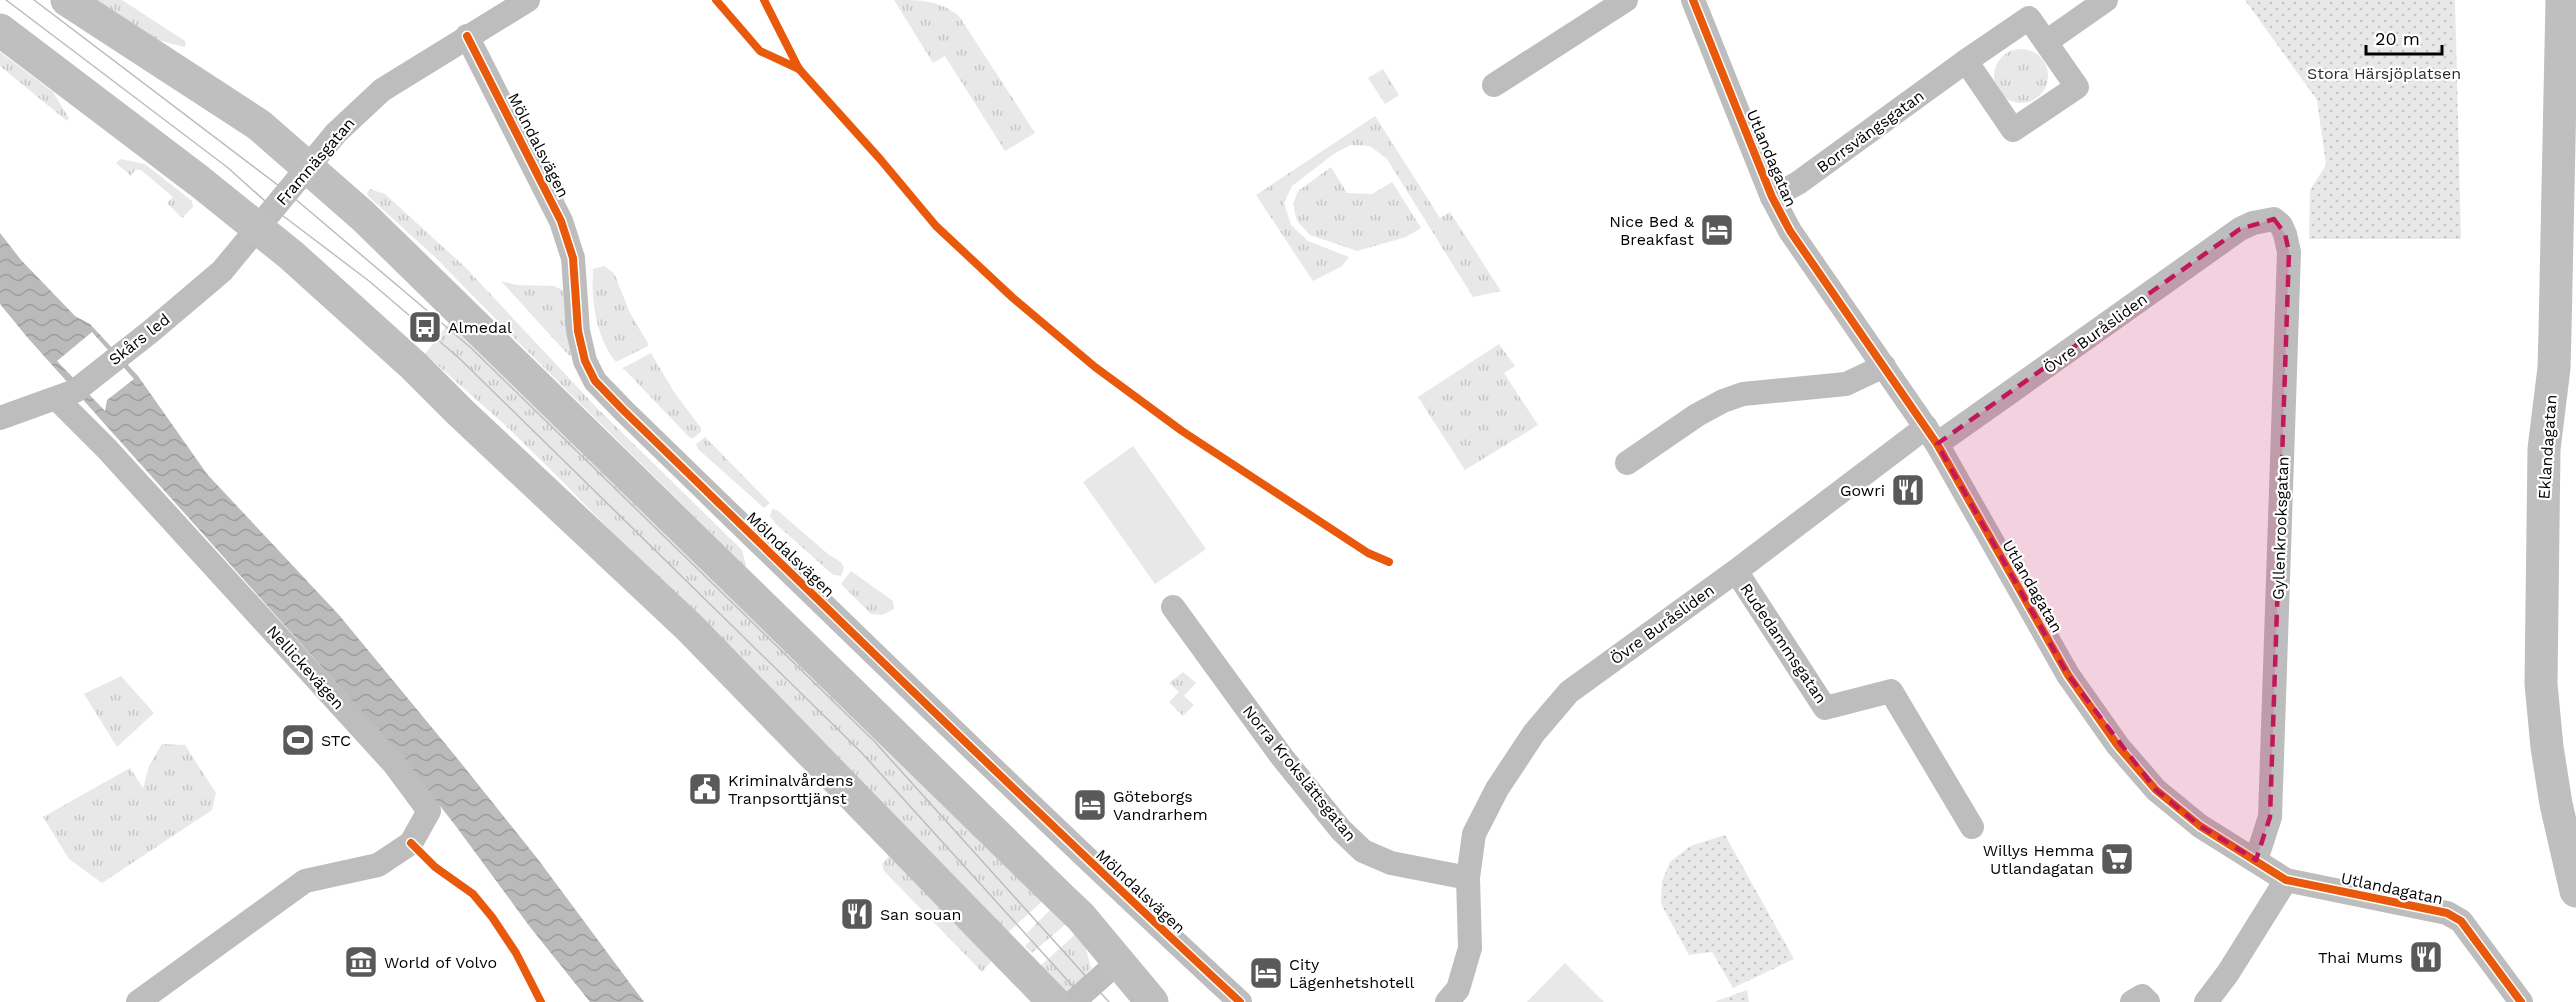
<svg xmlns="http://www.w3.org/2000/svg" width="2576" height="1002" font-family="'Work Sans',sans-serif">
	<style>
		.grass { fill: url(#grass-tufts) }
		.park { fill: url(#park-dots) }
		.pitch { fill: #e8e8e8 }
		.water { fill: url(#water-waves) }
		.pier { fill: #fff }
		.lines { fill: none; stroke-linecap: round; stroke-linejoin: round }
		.street { stroke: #bdbdbd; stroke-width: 24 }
		.secondary { stroke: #bfbfbf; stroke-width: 33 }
		.tram { stroke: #bdbdbd; stroke-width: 1.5 }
		.cycleway-casing { stroke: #fff; stroke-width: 11 }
		.cycleway { stroke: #e8590c; stroke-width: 8 }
		.marked { fill: #c2185b; fill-opacity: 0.2; stroke: #c2185b; stroke-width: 4.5; stroke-dasharray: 12 8; stroke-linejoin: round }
		.labels { text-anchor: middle; stroke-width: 4.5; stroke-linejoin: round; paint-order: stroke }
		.park-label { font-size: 16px; fill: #2d2d2d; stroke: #fff }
		.street-label { font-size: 16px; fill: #000; stroke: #fff }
		.poi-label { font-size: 16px; fill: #000; stroke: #fff; text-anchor: start }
	</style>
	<defs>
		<pattern id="grass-tufts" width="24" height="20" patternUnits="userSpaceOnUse" patternTransform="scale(1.5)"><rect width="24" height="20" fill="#e8e8e8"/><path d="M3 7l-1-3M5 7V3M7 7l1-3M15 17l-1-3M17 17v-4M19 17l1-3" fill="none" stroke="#c5c5c5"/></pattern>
		<pattern id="park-dots" width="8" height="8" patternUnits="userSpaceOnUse" patternTransform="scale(1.5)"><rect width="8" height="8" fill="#e8e8e8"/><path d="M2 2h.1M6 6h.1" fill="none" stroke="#c5c5c5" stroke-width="1.8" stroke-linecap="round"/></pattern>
		<pattern id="water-waves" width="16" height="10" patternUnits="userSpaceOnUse" patternTransform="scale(1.5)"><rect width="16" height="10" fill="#bababa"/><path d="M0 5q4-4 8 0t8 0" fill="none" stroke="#9e9e9e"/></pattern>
	</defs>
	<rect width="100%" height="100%" fill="#fff"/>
	<g class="grass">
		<path d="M94 0H122L185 41 186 45 184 47 158 40Z"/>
		<path d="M894 0C920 0 939 0 959 16L1035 133 1005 151 945 56 933 63Z"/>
		<circle cx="2021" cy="76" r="27"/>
		<path d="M0 52 53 92 69 118 67 121 0 66Z"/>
		<path d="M1383 69 1399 95 1385 104 1368 78Z"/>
		<path d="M1375 116 1440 218 1450 212 1501 291 1473 297 1387 159 1370 146 1351 145 1335 153 1292 186 1284 203 1291 225 1308 241 1349 257 1342 266 1313 281 1256 195Z"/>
		<path d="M121 159 145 164 192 201 193 207 182 218 167 203 173 197 141 170H135L131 176 116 163Z"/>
		<path d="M1331 167 1347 193 1372 194 1392 182 1421 228 1406 237 1357 251 1310 235 1297 221 1293 204 1298 191Z"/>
		<path d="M370 189 385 194 466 268 597 408 742 550 746 567 516 340 435 257 369 197 367 193Z"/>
		<path d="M604 266 614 273 630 313 648 343V346L616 362C596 338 591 300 593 269Z"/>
		<path d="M501 281 517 285 554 286 565 291 574 356H570L561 347Z"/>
		<path d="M452 319 1045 899 1005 935 557 476 505 425 425 354Z"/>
		<path d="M1499 344 1515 366 1504 373 1538 425 1465 470 1418 397Z"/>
		<path d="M651 353 674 392 701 428V432L693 438H690L623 368Z"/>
		<path d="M705 437 770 503 764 508 698 449 696 444Z"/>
		<path d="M772 509 777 510 829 555 841 562 844 568 841 576 832 574 776 524 770 516Z"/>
		<path d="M851 571 893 601 894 609 882 615 871 614 841 584Z"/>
		<path d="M1183 672 1196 683 1184 696 1194 705 1183 716 1169 702 1179 692 1169 683Z"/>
		<path d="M121 676 154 713 117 747 84 694Z"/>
		<path d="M162 744 185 745 216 793 212 810 102 883 69 859 43 817 130 768 143 788 149 766Z"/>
		<path d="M889 856 994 958 982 972 884 871 882 864Z"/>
		<path d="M1053 907 1067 923 1032 953 1025 946 1032 939 1027 933Z"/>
		<path d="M1078 932 1084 941 1091 968C1084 976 1077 985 1068 994L1038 968Z"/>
	</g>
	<g class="park">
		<path d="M2245 0H2455L2461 239H2309L2310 190 2326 165 2317 100Z"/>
		<path d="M1725 835 1794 959 1733 988 1712 952 1689 955 1661 904 1662 881 1670 862 1690 846Z"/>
		<path d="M1747 990 1749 1002H1714Z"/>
	</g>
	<g class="pitch">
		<path d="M1133 446 1206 549 1155 584 1083 482Z"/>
		<path d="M1565 963 1604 1002H1527Z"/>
	</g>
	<path class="water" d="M0 233 21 260 75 316 90 324 138 376 207 474 339 615 457 758 537 858 644 1002H590L530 927 455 825 396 750 27 337 0 304Z"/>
	<path class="pier" d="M92 332 134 379 107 400 105 411 57 361Z"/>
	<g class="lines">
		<g class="street">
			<path d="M1693 0 1772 197 1790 231 1937 444 2068 675 2118 746 2156 790 2200 826 2286 880 2447 913 2461 921 2521 1002"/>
			<path d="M2029 18 2077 87 2013 130 1966 61Z"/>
			<path d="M467 36 561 221 573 258 578 331 585 361 595 381 624 411C828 609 1031 808 1240 1002"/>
			<path d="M2046 42 2106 0"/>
			<path d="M1494 85 1626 0"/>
			<path d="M1772 197 1798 183 1966 61"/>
			<path d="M57 399 107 449 395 765 429 811 411 843 378 865 305 881 138 1002"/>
			<path d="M0 418 75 391 150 332 222 271 336 133 382 90 528 0"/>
			<path d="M1937 444 2240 229 2253 223 2274 219 2281 225 2285 234 2289 252 2270 817 2256 860"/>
			<path d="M1627 463 1697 415 1723 401 1743 394 1846 384 1884 366"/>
			<path d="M1736 571 1825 708 1891 691 1972 827"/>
			<path d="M1173 607 1282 757 1341 830 1363 851 1391 863 1468 878"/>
			<path d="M1073 1002 1117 963"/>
			<path d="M1447 1002 1458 989 1470 948 1468 878 1474 834 1497 789 1534 733 1569 692 1736 571 1926 427"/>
			<path d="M2132 1002 2142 996 2148 1002"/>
			<path d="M2206 1002 2228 973 2286 880"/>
		</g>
		<g class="secondary">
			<path d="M67 0 259 125 363 216 1059 896 1081 917 1152 1002"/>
			<path d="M2562 0 2555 331 2554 368 2544 449 2541 684 2547 747 2556 804 2576 891"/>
			<path d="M0 30 199 181 291 255 414 366 461 413 690 628 1054 1002"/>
		</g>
		<g class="tram">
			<path d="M6 0 227 167 274 209 369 281 459 358 861 752 1087 1002"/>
			<path d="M34 0 287 192 470 347 874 741 1109 1002"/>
		</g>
		<defs>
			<g id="cycleway">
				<path d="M716 0 760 51 799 69"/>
				<path d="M764 0 799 69 880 159 936 226 1013 298 1095 367 1182 431 1368 553 1389 562"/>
				<path d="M1693 0 1772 197 1790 231 1937 444 2068 675 2118 746 2156 790 2200 826 2286 880 2447 913 2461 921 2521 1002"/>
				<path d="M467 36 561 221 573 258 578 331 585 361 595 381 624 411C828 609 1031 808 1240 1002"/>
				<path d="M411 843 435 867 473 894 492 917 516 953 541 1002"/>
			</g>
		</defs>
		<use href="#cycleway" class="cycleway-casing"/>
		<use href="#cycleway" class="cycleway"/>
	</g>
	<path class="marked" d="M2274 219 2285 234 2289 252 2270 817 2256 860 2200 826 2156 790 2068 675 1937 444 2240 229Z"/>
	<defs>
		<symbol id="hotel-square" viewBox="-11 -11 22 22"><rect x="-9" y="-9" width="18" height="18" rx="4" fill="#595959" stroke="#fff"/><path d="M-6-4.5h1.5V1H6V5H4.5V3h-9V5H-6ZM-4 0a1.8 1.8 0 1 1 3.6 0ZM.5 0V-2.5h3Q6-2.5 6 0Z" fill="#fff"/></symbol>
		<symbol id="bus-square" viewBox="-11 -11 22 22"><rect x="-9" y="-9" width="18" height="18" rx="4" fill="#595959" stroke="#fff"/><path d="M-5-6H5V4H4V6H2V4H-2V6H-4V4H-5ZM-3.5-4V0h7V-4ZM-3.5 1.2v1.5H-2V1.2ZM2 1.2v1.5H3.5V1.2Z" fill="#fff"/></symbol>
		<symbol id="restaurant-square" viewBox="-11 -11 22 22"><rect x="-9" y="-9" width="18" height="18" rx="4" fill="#595959" stroke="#fff"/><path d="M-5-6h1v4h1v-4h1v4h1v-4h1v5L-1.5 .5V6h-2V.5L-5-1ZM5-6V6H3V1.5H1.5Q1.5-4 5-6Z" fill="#fff"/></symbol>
		<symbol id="stadium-square" viewBox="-11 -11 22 22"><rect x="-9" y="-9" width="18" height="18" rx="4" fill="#595959" stroke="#fff"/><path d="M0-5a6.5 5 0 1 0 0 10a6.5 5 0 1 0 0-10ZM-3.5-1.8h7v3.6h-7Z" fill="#fff"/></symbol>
		<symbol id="civic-square" viewBox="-11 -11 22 22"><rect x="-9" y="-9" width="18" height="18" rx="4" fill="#595959" stroke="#fff"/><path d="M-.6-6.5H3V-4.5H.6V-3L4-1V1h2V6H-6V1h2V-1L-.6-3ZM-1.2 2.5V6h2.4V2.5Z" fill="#fff"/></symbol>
		<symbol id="supermarket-square" viewBox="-11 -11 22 22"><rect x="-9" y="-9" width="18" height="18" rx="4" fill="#595959" stroke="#fff"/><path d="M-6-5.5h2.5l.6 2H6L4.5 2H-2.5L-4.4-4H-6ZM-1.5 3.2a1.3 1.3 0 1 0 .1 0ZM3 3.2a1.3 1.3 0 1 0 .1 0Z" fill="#fff"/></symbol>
		<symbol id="museum-square" viewBox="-11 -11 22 22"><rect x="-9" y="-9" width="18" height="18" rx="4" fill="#595959" stroke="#fff"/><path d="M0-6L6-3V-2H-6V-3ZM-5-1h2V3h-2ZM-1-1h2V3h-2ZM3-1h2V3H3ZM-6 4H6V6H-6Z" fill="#fff"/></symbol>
	</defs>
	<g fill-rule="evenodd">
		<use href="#hotel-square" x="1698" y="211" width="38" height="38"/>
		<use href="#bus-square" x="406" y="308" width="38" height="38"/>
		<use href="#restaurant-square" x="1889" y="471" width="38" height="38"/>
		<use href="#stadium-square" x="279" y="721" width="38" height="38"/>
		<use href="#civic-square" x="686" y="770" width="38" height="38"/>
		<use href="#hotel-square" x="1071" y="786" width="38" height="38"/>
		<use href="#supermarket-square" x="2098" y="840" width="38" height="38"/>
		<use href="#restaurant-square" x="838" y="895" width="38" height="38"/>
		<use href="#restaurant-square" x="2407" y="938" width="38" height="38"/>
		<use href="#museum-square" x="342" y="943" width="38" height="38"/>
		<use href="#hotel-square" x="1247" y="954" width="38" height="38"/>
	</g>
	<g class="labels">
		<g class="park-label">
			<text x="2384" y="79">Stora Härsjöplatsen</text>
		</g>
		<g class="street-label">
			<text transform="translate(1870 131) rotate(-36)" y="6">Borrsvängsgatan</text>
			<text transform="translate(539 145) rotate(63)" y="6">Mölndalsvägen</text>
			<text transform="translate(1772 158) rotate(67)" y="6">Utlandagatan</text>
			<text transform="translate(315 161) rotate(-49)" y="6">Framnäsgatan</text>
			<text transform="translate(2095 333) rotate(-36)" y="6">Övre Buråsliden</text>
			<text transform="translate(139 339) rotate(-38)" y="6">Skårs led</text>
			<text transform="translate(2547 447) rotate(-86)" y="6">Eklandagatan</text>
			<text transform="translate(2280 528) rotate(-88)" y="6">Gyllenkrooksgatan</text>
			<text transform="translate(791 554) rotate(44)" y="6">Mölndalsvägen</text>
			<text transform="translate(2033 586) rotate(60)" y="6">Utlandagatan</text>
			<text transform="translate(1662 624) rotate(-36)" y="6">Övre Buråsliden</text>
			<text transform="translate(1784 643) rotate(56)" y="6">Rudedammsgatan</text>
			<text transform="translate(306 667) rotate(48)" y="6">Nellickevägen</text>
			<text transform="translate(1300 773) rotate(51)" y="6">Norra Krokslättsgatan</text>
			<text transform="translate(2392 888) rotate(12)" y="6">Utlandagatan</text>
			<text transform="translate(1141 891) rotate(43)" y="6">Mölndalsvägen</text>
		</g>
		<g class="poi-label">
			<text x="1694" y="227" text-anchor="end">Nice Bed &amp;<tspan x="1694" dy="18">Breakfast</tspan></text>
			<text x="448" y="333">Almedal</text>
			<text x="1885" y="496" text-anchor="end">Gowri</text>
			<text x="321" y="746">STC</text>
			<text x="728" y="786">Kriminalvårdens<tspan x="728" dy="18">Tranpsorttjänst</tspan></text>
			<text x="1113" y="802">Göteborgs<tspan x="1113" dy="18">Vandrarhem</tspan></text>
			<text x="2094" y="856" text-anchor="end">Willys Hemma<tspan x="2094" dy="18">Utlandagatan</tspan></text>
			<text x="880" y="920">San souan</text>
			<text x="2403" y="963" text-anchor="end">Thai Mums</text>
			<text x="384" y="968">World of Volvo</text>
			<text x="1289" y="970">City<tspan x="1289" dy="18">Lägenhetshotell</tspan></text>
		</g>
	</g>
	<path d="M2366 45v9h76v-9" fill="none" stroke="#000000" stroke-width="3"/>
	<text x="2375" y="45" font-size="18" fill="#000000" stroke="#ffffff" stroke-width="4.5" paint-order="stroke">20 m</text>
</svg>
